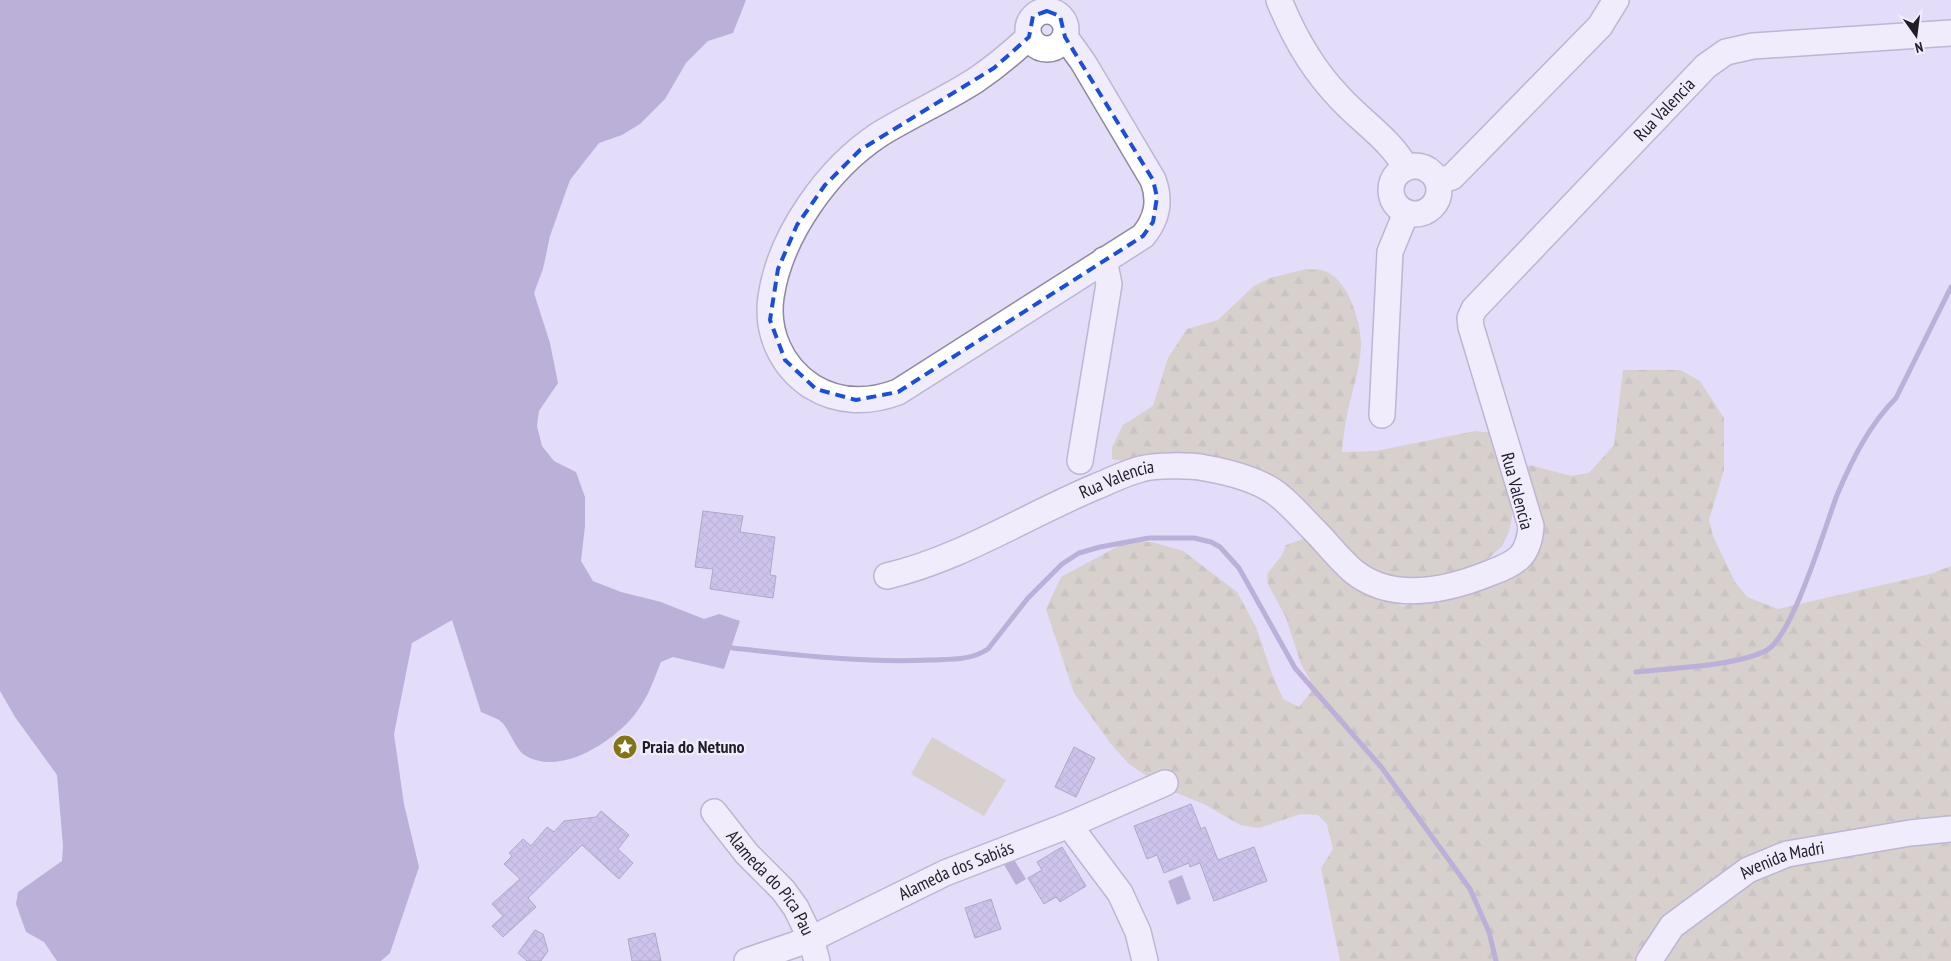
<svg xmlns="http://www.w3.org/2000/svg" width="1951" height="961" font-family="'PT Sans Narrow',sans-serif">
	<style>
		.forest { fill: url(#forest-firs) }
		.garden { fill: #c7c096 }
		.water { fill: #897cb0 }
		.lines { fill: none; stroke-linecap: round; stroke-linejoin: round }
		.stream { stroke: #897cb0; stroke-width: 5 }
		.building { fill: url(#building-cross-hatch); stroke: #716b84 }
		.minor-casing { stroke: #8e88a2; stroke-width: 28 }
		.minor { stroke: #fff; stroke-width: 25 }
		.marked { fill: none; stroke: #1d4ed8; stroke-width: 4; stroke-dasharray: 10 6; stroke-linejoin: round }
		.labels { text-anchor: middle; stroke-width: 4.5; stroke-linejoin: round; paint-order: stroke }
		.street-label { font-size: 18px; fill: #201d27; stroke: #f0edfe }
		.poi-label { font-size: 18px; font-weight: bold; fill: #201d27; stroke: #f0edfe; text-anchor: start }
	</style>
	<defs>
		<pattern id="forest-firs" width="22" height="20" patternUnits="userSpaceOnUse" patternTransform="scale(1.25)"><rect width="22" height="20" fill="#c7c096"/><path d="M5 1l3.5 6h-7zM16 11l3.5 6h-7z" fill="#aba581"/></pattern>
		<pattern id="building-cross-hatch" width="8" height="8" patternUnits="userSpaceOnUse" patternTransform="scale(1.25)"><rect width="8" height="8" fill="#b3a5dc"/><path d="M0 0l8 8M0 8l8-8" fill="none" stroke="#9186b2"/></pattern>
	</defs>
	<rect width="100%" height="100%" fill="#e4ddfa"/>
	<g class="forest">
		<path d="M1306 269C1311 270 1317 269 1322 270 1348 277 1361 322 1361 345 1360 368 1353 388 1348 410 1345 424 1343 438 1342 452L1376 451 1475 431 1491 433 1511 500 1512 516 1509 532 1501 547 1489 558 1475 567 1443 580 1393 579 1362 566 1286 493 1112 459V447L1123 425 1153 406 1168 358 1187 329 1218 320 1254 286 1270 278Z"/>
		<path d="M1623 370H1680L1700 381 1724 418V470L1709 520 1713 536 1735 582 1747 597 1778 609 1930 574 1951 566V961H1340L1321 868 1333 849 1327 824 1318 815 1301 814 1259 828 1240 825 1206 805 1165 788 1129 764 1111 744 1074 693 1046 609 1061 577 1126 542H1152L1183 551 1237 592 1256 627 1271 671 1283 699 1299 707 1311 692 1310 680 1301 664 1286 618 1268 584 1267 574 1282 555 1286 545 1314 535 1359 580 1402 606 1476 590 1499 571 1523 530 1520 472 1530 465 1571 476 1589 473 1614 445Z"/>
	</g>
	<path class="garden" d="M932 737 1006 780 984 816 911 774Z"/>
	<g class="water">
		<path d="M0 0H746L733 33 708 41 686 63 665 99 640 124 622 135 599 143 570 180 550 236 543 269 534 293 550 343 558 383 539 411 537 426 542 446 554 461 576 472 585 497V526L581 561 593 581 621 592 661 602 704 619 719 614 740 621 724 669 673 657 661 662C654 679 649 695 638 710 618 739 562 777 526 756 514 749 510 728 499 720 494 717 487 715 481 712L452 620 412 643 394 734 404 804 419 867 390 953 381 961H57L44 942 26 932 16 904 18 892 62 861 63 846 57 775 15 717 0 691Z"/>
		<path d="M1013 858 1026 879 1016 885 1003 863Z"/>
		<path d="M1182 875 1191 899 1177 905 1168 881Z"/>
	</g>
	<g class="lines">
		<g class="stream">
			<path d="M732 648C797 655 863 663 929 660 950 659 970 661 988 649L1028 598 1062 564 1079 553 1100 547 1149 538H1194L1211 542 1220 547 1239 568 1295 668 1382 768 1470 889 1489 932 1496 961"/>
			<path d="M1636 672C1669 668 1739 666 1767 650 1793 635 1825 527 1837 495 1852 460 1869 425 1896 398L1951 287"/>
		</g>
	</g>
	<g class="building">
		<path d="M703 511 743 516 740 532 775 537 770 575 776 576 773 598 710 589 713 569 695 567Z"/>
		<path d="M1074 747 1095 758 1076 797 1055 787Z"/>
		<path d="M1191 804 1201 829 1205 827 1218 860 1254 847 1267 881 1214 901 1200 863 1190 867 1189 863 1164 873 1157 855 1147 859 1134 826Z"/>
		<path d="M601 811 629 835 618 849 633 863 619 879 582 845 528 898 536 907 503 937 492 926 503 916 492 904 520 879 504 864 512 856 509 853 523 839 531 846 547 827 554 832 564 821 596 817Z"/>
		<path d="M1062 847 1086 886 1060 902 1056 897 1044 904 1028 878 1042 870 1037 862Z"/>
		<path d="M991 899 1001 929 975 938 965 908Z"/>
		<path d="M535 930 543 934 548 951 541 961H527L518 953Z"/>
		<path d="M655 933 661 961H632L628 939Z"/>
	</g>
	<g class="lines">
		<defs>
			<g id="minor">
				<path d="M1279 0C1293 35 1313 70 1340 98 1361 121 1391 140 1406 168"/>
				<circle cx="1047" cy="30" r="19"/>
				<path d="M1029 37C1012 53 995 67 976 80 945 100 911 115 880 134 828 168 780 235 771 297 766 332 781 366 811 386 838 403 869 403 898 392L1143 236C1157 219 1161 201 1153 180L1083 62 1065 37"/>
				<circle cx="1415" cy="190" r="24"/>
				<path d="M1438 181 1452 177 1600 26 1616 0"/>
				<path d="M1382 415 1390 252 1406 213"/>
				<path d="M1080 461 1109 284 1104 260"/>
				<path id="s1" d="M887 576C960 559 1026 516 1095 487 1110 481 1125 473 1141 469 1155 465 1190 465 1205 468 1228 472 1253 478 1273 491 1288 501 1301 517 1314 530 1327 543 1339 559 1353 571 1392 603 1448 590 1490 573 1516 563 1529 557 1531 526L1471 327 1470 318 1474 309 1706 66 1726 52 1753 46 1951 33"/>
				<path id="s2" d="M714 812 747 854 783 890 796 908 811 939 817 961"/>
				<path d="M1069 825 1120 893 1138 932 1145 961"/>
				<path id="s3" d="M747 961 811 939 945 873 1069 825 1165 783"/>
				<path id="s4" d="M1649 961 1672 926 1748 870 1787 854 1910 833 1951 829"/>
			</g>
		</defs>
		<use href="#minor" class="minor-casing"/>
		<use href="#minor" class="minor"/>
	</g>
	<path d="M0 0H1951V961H0ZM1047 11 1060 16 1065 37 1153 180 1157 197 1153 222 1143 236 898 392 856 400 816 389 785 360 770 320 778 269 797 225 825 185 860 150 994 68 1029 37 1033 16Z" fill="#e4ddfa" fill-opacity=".55" fill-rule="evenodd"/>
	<path class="marked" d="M1047 11 1060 16 1065 37 1153 180 1157 197 1153 222 1143 236 898 392 856 400 816 389 785 360 770 320 778 269 797 225 825 185 860 150 994 68 1029 37 1033 16Z"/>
	<defs>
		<symbol id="sight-disc" viewBox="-11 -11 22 22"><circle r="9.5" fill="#837417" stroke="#f0edfe"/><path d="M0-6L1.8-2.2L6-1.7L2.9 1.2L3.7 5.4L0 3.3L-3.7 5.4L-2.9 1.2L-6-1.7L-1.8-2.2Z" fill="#fff"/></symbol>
	</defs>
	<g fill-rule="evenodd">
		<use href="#sight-disc" x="611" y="733" width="28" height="28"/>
	</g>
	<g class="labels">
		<g class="street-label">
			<text dy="6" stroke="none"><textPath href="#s1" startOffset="1240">Rua Valencia</textPath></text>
			<text dy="6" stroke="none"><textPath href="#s1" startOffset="250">Rua Valencia</textPath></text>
			<text transform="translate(1517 491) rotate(75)" y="6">Rua Valencia</text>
			<text dy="6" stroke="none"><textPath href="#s4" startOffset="172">Avenida Madri</textPath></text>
			<text dy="6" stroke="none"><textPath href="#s3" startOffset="228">Alameda dos Sabiás</textPath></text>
			<text dy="6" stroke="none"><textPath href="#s2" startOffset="91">Alameda do Pica Pau</textPath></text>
		</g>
		<g class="poi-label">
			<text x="642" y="753">Praia do Netuno</text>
		</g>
	</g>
	<g transform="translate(1916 35) rotate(166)" stroke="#f0edfe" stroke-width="4" paint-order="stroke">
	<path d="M0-4L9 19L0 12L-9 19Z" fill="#201d27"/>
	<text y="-8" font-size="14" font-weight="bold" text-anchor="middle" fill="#201d27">N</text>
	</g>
</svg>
